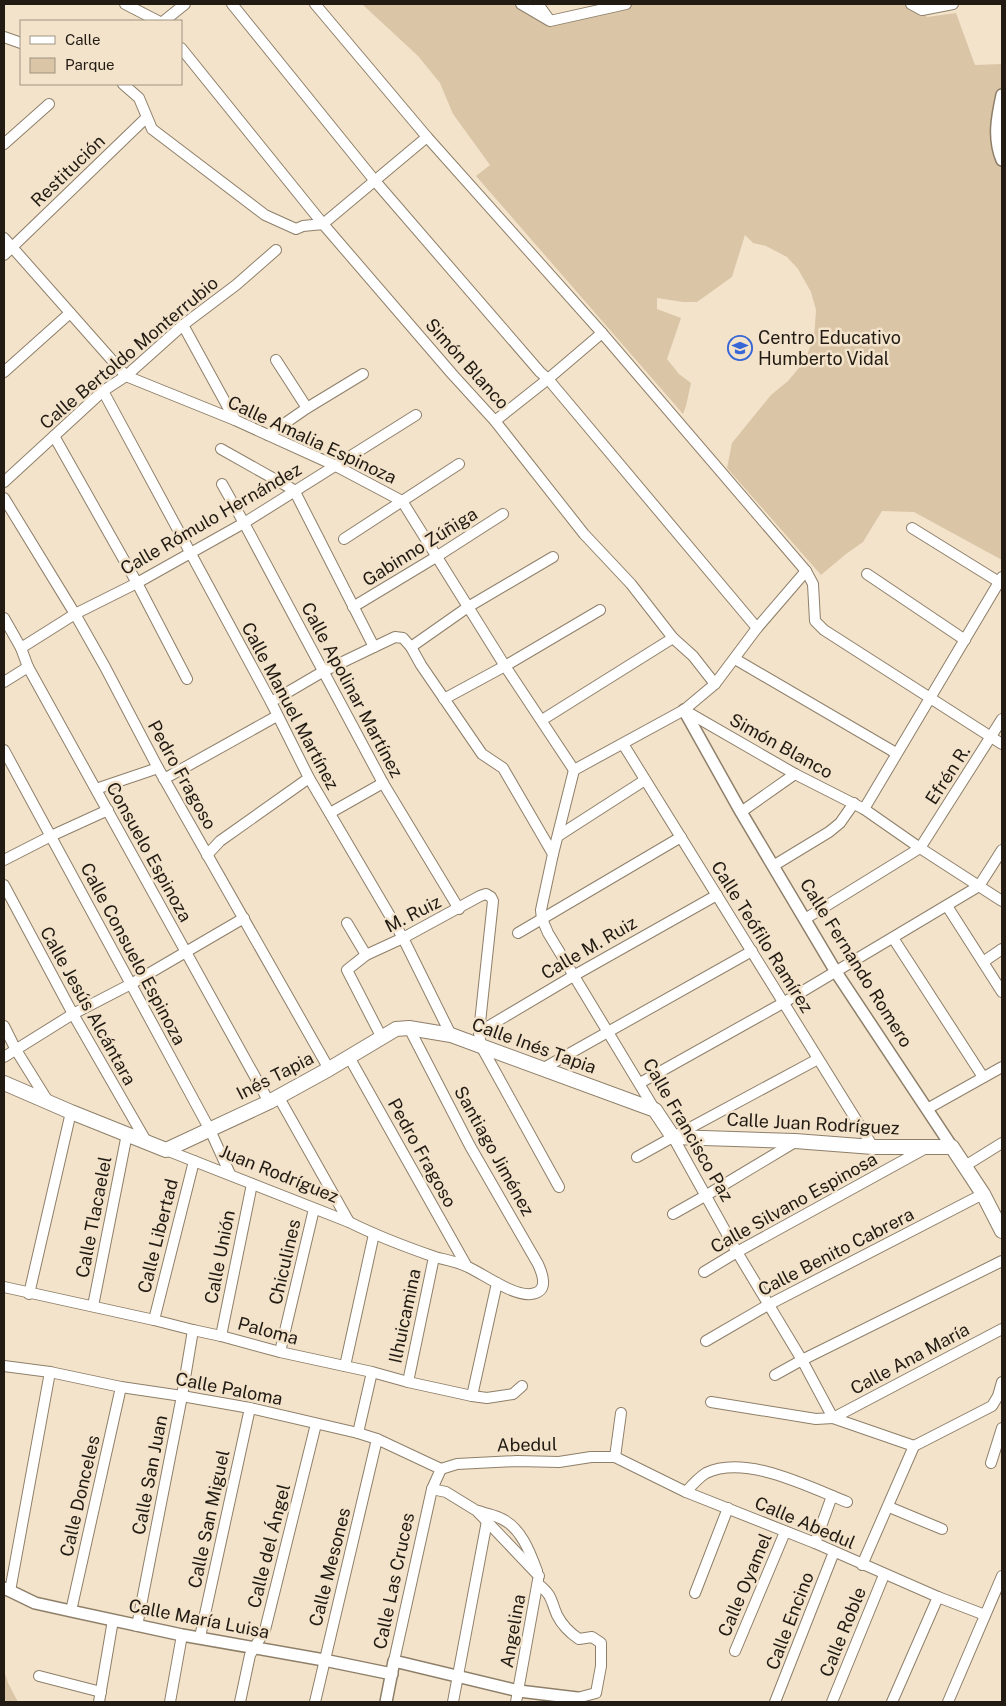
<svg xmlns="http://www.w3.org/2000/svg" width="1006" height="1706" font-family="'Public Sans',sans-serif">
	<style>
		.green { fill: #dac5a7 }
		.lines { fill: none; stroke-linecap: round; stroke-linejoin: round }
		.minor-casing { stroke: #8e7f69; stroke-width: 12 }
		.tertiary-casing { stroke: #8e7f69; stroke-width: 14 }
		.secondary-casing { stroke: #8e7f69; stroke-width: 16 }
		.minor { stroke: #fff; stroke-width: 10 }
		.tertiary { stroke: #fff; stroke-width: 11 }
		.secondary { stroke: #fff; stroke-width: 14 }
		.labels { text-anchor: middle; stroke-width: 5; stroke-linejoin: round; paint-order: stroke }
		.street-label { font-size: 18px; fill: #211b13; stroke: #f3e3cb }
		.poi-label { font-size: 18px; fill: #211b13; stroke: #f3e3cb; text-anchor: start }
	</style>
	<rect width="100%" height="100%" fill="#f3e3cb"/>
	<g class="green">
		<path d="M362 4H539L549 20 608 4H913L927 17 956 13 975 65 1002 64V560L914 512 882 511 863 542 846 554 821 575 727 468 732 443 771 395 788 381 804 362 814 338 816 310 811 292 798 269 787 257 766 246 753 243 745 235 732 277 697 302H683L657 298V309L681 318 667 359 679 374 691 383 686 406 683 414 476 176 490 165 453 114 440 83 418 56Z"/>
		<path d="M4 1670 8 1683 18 1702H4Z"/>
	</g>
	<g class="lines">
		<defs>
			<g id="minor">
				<path d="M125 4 158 21"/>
				<path d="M232 4 375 181 540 372 548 379 757 628"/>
				<path d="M315 4 427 137 602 333 806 571 813 584 815 621 824 630 1002 744"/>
				<path d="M521 4 550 21 626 4"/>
				<path d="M538 4 548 18"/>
				<path d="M911 4 922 10 953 4"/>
				<path d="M164 21 185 4"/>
				<path d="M4 37 21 43"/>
				<path d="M181 48 323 224 427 137"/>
				<path d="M123 84 139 98 152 129 265 215 296 229 303 226 323 224 453 375 495 421 584 534 631 584 673 638 693 656 715 684"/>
				<path d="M4 144 49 104"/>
				<path d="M4 238 126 376 235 420 334 465 402 501 505 666 574 770"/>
				<path d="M4 255 146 118"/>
				<path d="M183 325 235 420"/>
				<path d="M276 360 307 408"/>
				<path d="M4 372 70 313"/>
				<path d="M103 391 271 702 309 778 403 938 451 1035"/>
				<path d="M495 421 548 379 602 333"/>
				<path d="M268 435 307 408 363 374"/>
				<path d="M54 436 137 583 187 679"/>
				<path d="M221 449 294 490 374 647"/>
				<path d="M4 482 103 391 126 376 183 325 236 285 276 250"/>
				<path d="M222 484 244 523 383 783 459 909"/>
				<path d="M4 498 75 614 105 667 158 768 329 1069"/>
				<path d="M912 528 999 582"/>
				<path d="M344 539 459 464"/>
				<path d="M867 574 965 640"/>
				<path d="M353 607 436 557 503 514"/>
				<path d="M4 618 21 648 28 667 269 1102"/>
				<path d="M411 647 468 607 553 557"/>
				<path d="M21 648 75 614 137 583 244 523 416 415"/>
				<path d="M735 659 896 753"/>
				<path d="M4 682 28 667"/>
				<path d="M444 699 505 666 600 610"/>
				<path d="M271 702 324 671 374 647 395 637 403 638 411 647 421 665 482 754 503 768 553 854"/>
				<path d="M684 710 795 774 864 809 920 848 1002 901"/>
				<path d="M542 720 673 638"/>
				<path d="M623 744 873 1147"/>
				<path d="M4 750 210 1130 230 1174"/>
				<path d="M574 770 553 854 541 910 542 919 548 933 655 1110"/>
				<path d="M574 770 684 710 715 684 757 628 806 571"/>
				<path d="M164 779 277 716"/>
				<path d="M96 789 158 768"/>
				<path d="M864 809 1002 577"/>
				<path d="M741 812 795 774"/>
				<path d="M330 813 383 783"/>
				<path d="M558 836 645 780"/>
				<path d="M207 855 220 841 309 778"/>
				<path d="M4 860 51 836 108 810"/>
				<path d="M773 866 829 832 840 823 854 803"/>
				<path d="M4 885 73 1014 146 1141"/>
				<path d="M947 906 1002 992"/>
				<path d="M805 919 920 848 1002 719"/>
				<path d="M347 923 366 955"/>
				<path d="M518 933 681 837"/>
				<path d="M893 938 983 1077"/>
				<path d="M983 962 1002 949"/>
				<path d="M4 1026 16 1050 49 1103"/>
				<path d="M479 1032 575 975 717 895"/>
				<path d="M382 1038 347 970 366 955 403 938 480 896 486 894 491 897 493 901 479 1032 481 1046 559 1187"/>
				<path d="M4 1057 73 1014 131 984 244 918"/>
				<path d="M349 1057 466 1265"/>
				<path d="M542 1069 752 951"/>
				<path d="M640 1083 783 1003 979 886 1002 850"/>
				<path d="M278 1096 349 1222"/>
				<path d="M927 1109 1002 1067"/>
				<path d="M673 1137 737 1252 802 1360 833 1418 914 1446"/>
				<path d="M166 1150 349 1222C377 1236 406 1247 435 1257 446 1260 458 1262 468 1267 485 1275 513 1296 531 1294 549 1292 543 1275 538 1264L470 1146 409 1028"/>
				<path d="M637 1157 673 1137 818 1059"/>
				<path d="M965 1166 1002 1143"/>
				<path d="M673 1214 705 1196 795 1142"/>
				<path d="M704 1272 737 1252 926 1148"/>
				<path d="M4 1287 154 1320 193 1330 221 1336 280 1352 372 1372 408 1382 472 1396 487 1398 513 1394 522 1386"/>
				<path d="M29 1294 71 1112"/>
				<path d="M93 1306 127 1134"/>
				<path d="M154 1320 194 1161"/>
				<path d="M221 1336 252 1184"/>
				<path d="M706 1341 768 1305 983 1194"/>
				<path d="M280 1352 314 1209"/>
				<path d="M4 1366 50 1372 121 1387 182 1396 250 1408 358 1433 377 1439 441 1469"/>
				<path d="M345 1366 374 1234"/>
				<path d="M775 1375 802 1360 1002 1261"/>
				<path d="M408 1382 434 1257"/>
				<path d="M472 1396 497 1283"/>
				<path d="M711 1402 816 1419 833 1418 1002 1329"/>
				<path d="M358 1433 372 1372"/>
				<path d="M914 1446 992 1406 998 1396 1002 1382"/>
				<path d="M615 1457 621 1413"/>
				<path d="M991 1463 1002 1428"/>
				<path d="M441 1469 457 1464 517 1461 559 1462 591 1457H615L686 1492 815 1543 938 1597 985 1615"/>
				<path d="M432 1489 446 1492 477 1511 539 1576"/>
				<path d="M686 1492C692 1485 698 1478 706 1473 746 1454 809 1487 847 1502"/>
				<path d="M889 1507 942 1529"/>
				<path d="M479 1511C486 1514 495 1515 502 1519 521 1528 530 1552 537 1571"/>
				<path d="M815 1543 832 1496"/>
				<path d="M862 1565 914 1446"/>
				<path d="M538 1584C553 1596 550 1599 557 1615 562 1625 570 1633 579 1639L592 1637 601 1643V1666L596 1693 577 1698 576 1702"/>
				<path d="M10 1591 50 1372"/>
				<path d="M695 1593 728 1508"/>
				<path d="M71 1611 121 1387"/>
				<path d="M137 1626 182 1396 193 1330"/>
				<path d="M200 1637 250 1408"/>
				<path d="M735 1651 785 1532"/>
				<path d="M394 1661 432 1489 441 1469"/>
				<path d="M39 1676 101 1692"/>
				<path d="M99 1702 113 1620"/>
				<path d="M170 1702 182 1635"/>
				<path d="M240 1702 250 1655 265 1630 316 1424"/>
				<path d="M315 1702 377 1439"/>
				<path d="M453 1702 487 1521"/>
				<path d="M516 1702 538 1580"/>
				<path d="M775 1702 834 1552"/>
				<path d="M832 1702 884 1575"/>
				<path d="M892 1702 938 1597"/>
				<path d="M948 1702 1002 1576"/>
			</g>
			<g id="tertiary">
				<path d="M1002 95C997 118 993 138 1002 160"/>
				<path d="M684 710 741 812 836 972 952 1147"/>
				<path d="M4 1588 35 1603 71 1611 182 1635 324 1660 392 1674"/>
				<path d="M386 1702 394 1661 519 1691 577 1698"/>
			</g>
			<path id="secondary" d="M4 1083 71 1112 166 1150 269 1102 329 1069 396 1029 409 1028 451 1035 655 1110 673 1137 795 1141 873 1147H952L983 1194 1002 1231"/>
		</defs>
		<use href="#minor" class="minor-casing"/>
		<use href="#tertiary" class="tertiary-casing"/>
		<use href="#secondary" class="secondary-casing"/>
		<use href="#minor" class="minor"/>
		<use href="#tertiary" class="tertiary"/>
		<use href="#secondary" class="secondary"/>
	</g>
	<defs>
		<symbol id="school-ring" viewBox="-11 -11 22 22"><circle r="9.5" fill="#f3e3cb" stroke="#3766d6" stroke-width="1.5"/><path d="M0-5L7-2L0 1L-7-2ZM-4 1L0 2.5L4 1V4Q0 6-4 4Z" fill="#3766d6"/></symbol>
	</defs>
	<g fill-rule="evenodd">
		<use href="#school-ring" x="726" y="334" width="28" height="28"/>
	</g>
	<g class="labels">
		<g class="street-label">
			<text transform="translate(68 171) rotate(-44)" y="6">Restitución</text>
			<text transform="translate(129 353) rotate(-40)" y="6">Calle Bertoldo Monterrubio</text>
			<text transform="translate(467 364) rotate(48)" y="6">Simón Blanco</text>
			<text transform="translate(312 440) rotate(25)" y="6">Calle Amalia Espinoza</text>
			<text transform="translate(211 519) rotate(-30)" y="6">Calle Rómulo Hernández</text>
			<text transform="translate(420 547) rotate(-32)" y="6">Gabinno Zúñiga</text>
			<text transform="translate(352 690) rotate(62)" y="6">Calle Apolinar Martínez</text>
			<text transform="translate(290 706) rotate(62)" y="6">Calle Manuel Martínez</text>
			<text transform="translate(781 746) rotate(29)" y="6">Simón Blanco</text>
			<text transform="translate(182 775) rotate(61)" y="6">Pedro Fragoso</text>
			<text transform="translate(948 775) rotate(-57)" y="6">Efrén R.</text>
			<text transform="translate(149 852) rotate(61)" y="6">Consuelo Espinoza</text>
			<text transform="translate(413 914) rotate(-27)" y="6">M. Ruiz</text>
			<text transform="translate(762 937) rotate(58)" y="6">Calle Teófilo Ramírez</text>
			<text transform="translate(589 948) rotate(-30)" y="6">Calle M. Ruiz</text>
			<text transform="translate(133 954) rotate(62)" y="6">Calle Consuelo Espinoza</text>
			<text transform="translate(856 963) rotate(58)" y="6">Calle Fernando Romero</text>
			<text transform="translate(88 1006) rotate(61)" y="6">Calle Jesús Alcántara</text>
			<text transform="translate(534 1046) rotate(20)" y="6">Calle Inés Tapia</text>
			<text transform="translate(275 1076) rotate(-27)" y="6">Inés Tapia</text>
			<text transform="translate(813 1124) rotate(3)" y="6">Calle Juan Rodríguez</text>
			<text transform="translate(688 1130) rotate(60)" y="6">Calle Francisco Paz</text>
			<text transform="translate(494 1151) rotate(61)" y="6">Santiago Jiménez</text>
			<text transform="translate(422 1153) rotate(61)" y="6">Pedro Fragoso</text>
			<text transform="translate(279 1174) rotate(22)" y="6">Juan Rodríguez</text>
			<text transform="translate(794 1203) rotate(-29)" y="6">Calle Silvano Espinosa</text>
			<text transform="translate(94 1217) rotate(-79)" y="6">Calle Tlacaelel</text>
			<text transform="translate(158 1236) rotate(-76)" y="6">Calle Libertad</text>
			<text transform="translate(836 1252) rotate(-27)" y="6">Calle Benito Cabrera</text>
			<text transform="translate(220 1257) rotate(-79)" y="6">Calle Unión</text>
			<text transform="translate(285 1262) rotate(-77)" y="6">Chiculines</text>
			<text transform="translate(405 1316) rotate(-78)" y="6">Ilhuicamina</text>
			<text transform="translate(268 1331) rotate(15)" y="6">Paloma</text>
			<text transform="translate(910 1359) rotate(-28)" y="6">Calle Ana María</text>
			<text transform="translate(229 1389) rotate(11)" y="6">Calle Paloma</text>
			<text transform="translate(527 1445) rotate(-1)" y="6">Abedul</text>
			<text transform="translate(150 1475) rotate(-79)" y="6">Calle San Juan</text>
			<text transform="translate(80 1496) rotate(-77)" y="6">Calle Donceles</text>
			<text transform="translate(209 1519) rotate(-78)" y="6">Calle San Miguel</text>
			<text transform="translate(805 1523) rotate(23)" y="6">Calle Abedul</text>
			<text transform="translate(269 1546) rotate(-76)" y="6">Calle del Ángel</text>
			<text transform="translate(330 1567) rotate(-76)" y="6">Calle Mesones</text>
			<text transform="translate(394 1581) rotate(-78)" y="6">Calle Las Cruces</text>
			<text transform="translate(745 1585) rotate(-67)" y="6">Calle Oyamel</text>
			<text transform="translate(199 1619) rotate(11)" y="6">Calle María Luisa</text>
			<text transform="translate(790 1621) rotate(-69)" y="6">Calle Encino</text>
			<text transform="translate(513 1631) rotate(-80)" y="6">Angelina</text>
			<text transform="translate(843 1632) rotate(-68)" y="6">Calle Roble</text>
		</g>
		<g class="poi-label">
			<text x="758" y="344">Centro Educativo<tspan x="758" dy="21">Humberto Vidal</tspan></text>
		</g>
	</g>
	<rect width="1006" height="1706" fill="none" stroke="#211b13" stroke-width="10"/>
	<rect x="20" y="20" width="162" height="65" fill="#f3e3cb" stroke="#9f9381"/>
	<rect x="30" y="36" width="25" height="8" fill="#ffffff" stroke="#9f9381"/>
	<text x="65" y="45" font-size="15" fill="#211b13">Calle</text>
	<rect x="30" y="58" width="25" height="15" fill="#dac5a7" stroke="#9f9381"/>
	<text x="65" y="70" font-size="15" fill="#211b13">Parque</text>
</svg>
